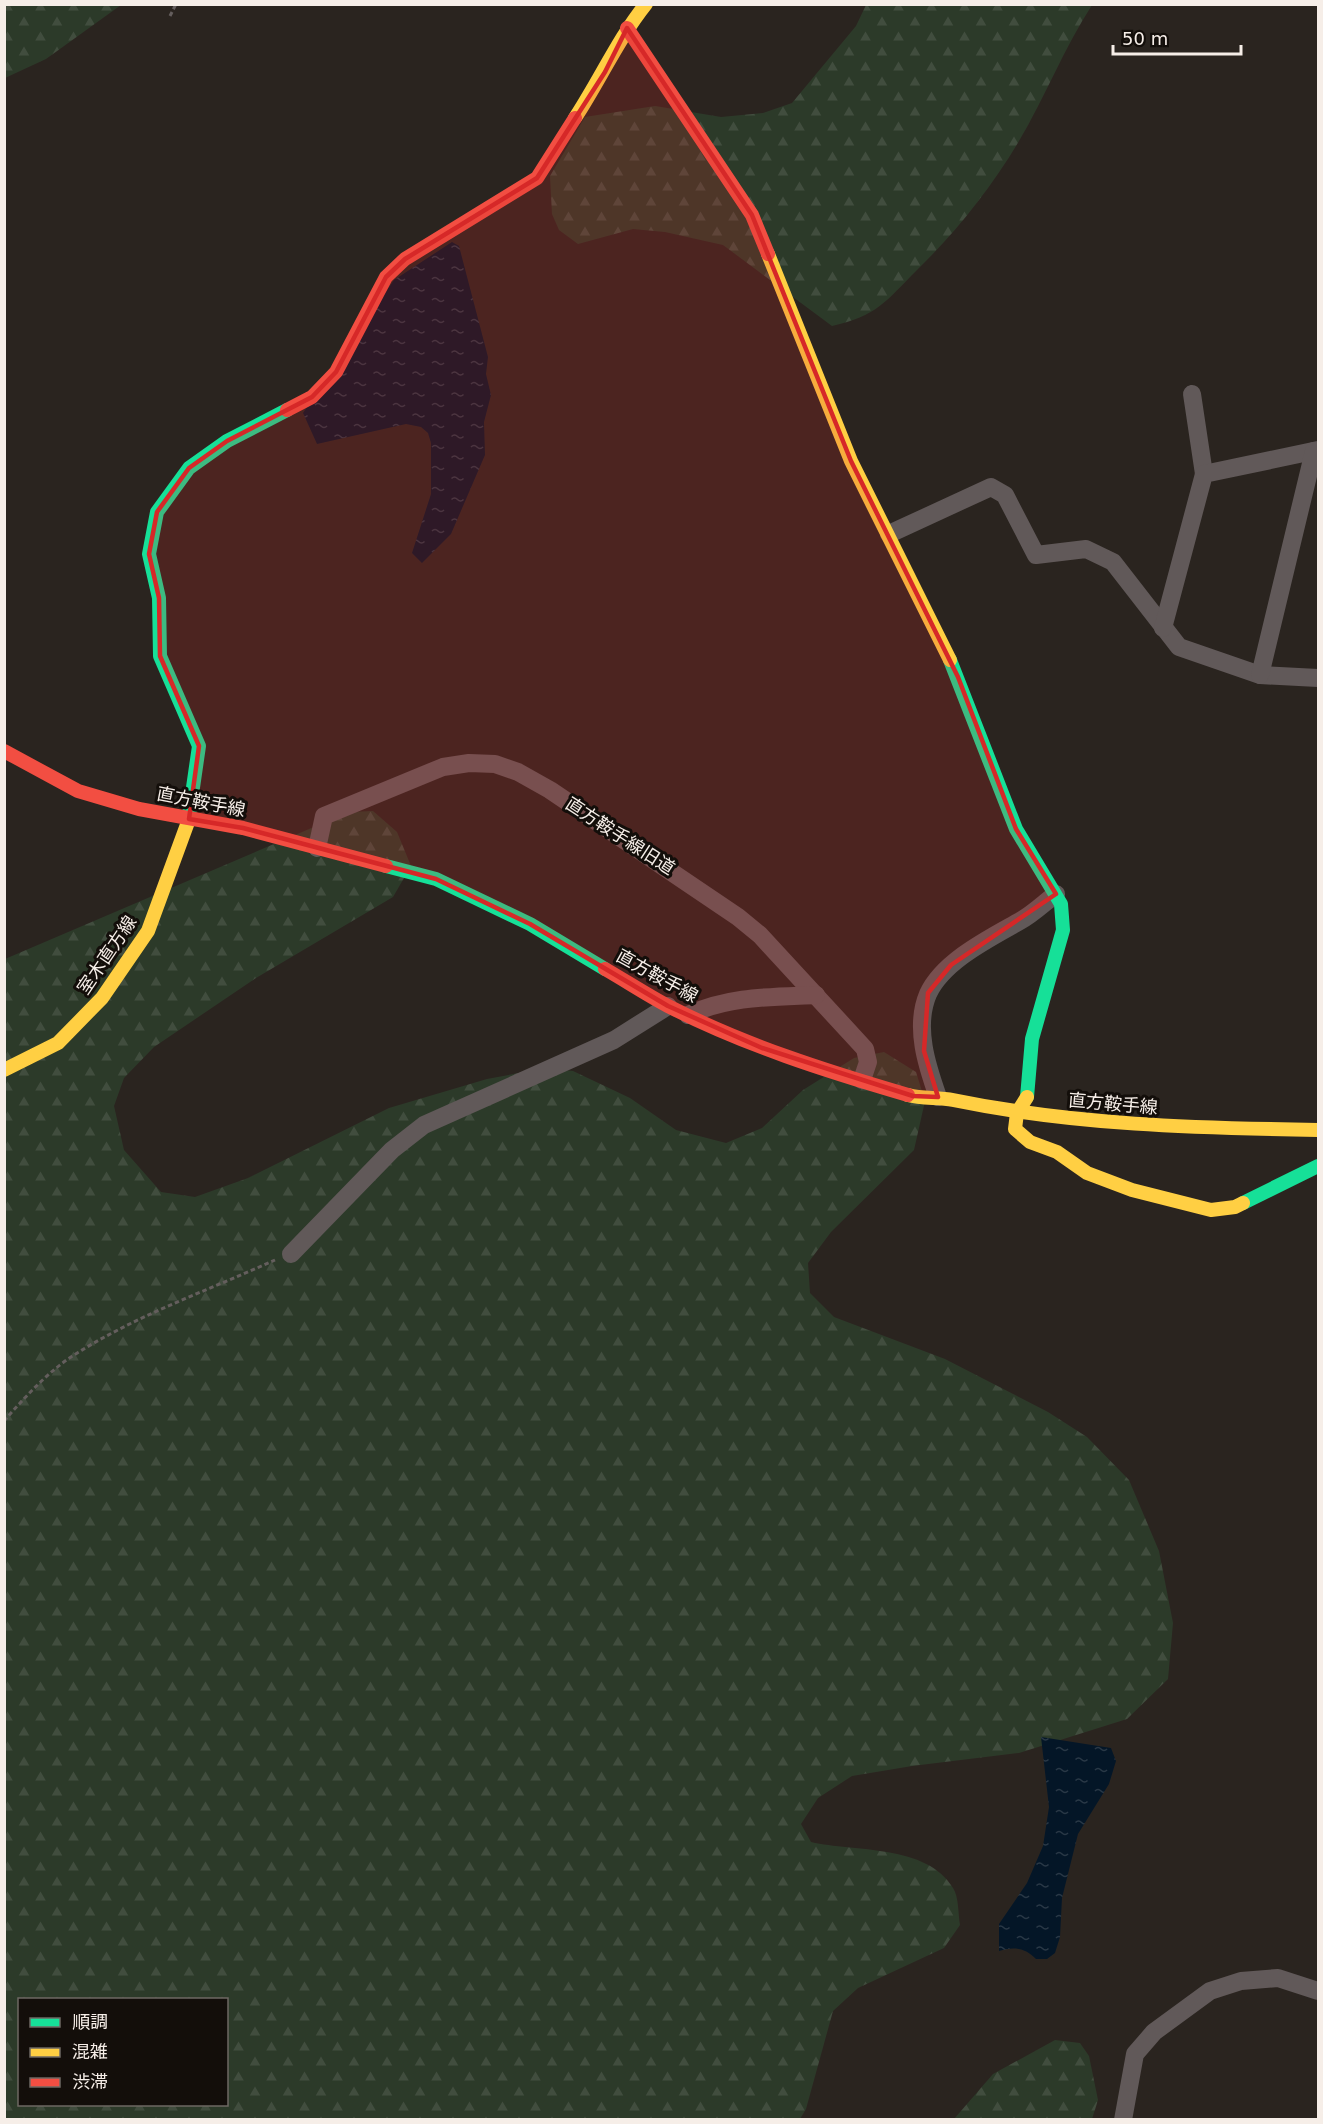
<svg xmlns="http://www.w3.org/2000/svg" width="1323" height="2124" font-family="'DejaVu Sans','Noto Sans JP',sans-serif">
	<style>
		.forest { fill: url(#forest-firs); fill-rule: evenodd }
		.water { fill: url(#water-ripples) }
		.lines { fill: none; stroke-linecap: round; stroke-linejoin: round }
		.path { stroke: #645e5d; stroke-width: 3; stroke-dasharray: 4.5 3; stroke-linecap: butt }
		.street { stroke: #615959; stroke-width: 18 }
		.fast { stroke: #16e098; stroke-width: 14 }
		.slow { stroke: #ffcf43; stroke-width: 14 }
		.jam { stroke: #f24e42; stroke-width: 14 }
		.marked { fill: #d62828; fill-opacity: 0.2; stroke: #d62828; stroke-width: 4.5; stroke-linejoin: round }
		.labels { text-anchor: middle; stroke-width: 6; stroke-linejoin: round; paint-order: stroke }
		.street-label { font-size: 18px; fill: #f6eee8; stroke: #130e0a }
	</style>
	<defs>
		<pattern id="forest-firs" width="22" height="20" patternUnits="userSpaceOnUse" patternTransform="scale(1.5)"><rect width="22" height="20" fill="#2c3a29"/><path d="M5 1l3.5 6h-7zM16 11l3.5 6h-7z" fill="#414d3e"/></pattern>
		<pattern id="water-ripples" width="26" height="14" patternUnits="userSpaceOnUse" patternTransform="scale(1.5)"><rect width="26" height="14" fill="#041627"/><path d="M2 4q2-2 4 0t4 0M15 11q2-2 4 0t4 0" fill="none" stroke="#293846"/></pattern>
	</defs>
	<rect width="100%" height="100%" fill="#2a241f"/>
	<g class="forest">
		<path d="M4 5 5 4 121 5 46 59 5 78Z"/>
		<path d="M866 5H1092C1064 48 1045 97 1019 141 991 188 956 232 917 270 885 302 877 316 832 326L723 245 665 232 633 229 578 244 559 230 552 214 550 176 585 117 655 106 721 117 763 113 792 103 856 26Z"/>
		<path d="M373 811 397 832 411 866 393 897 256 978 154 1047 124 1078 114 1106 124 1150 161 1192 195 1197 248 1178 389 1108 487 1079 546 1068 573 1071 630 1098 676 1130 726 1143 762 1128 803 1090 854 1058 884 1052 916 1072 925 1101 914 1150 831 1232 808 1263 810 1293 834 1317 945 1359 1048 1412 1087 1437 1129 1480 1159 1551 1173 1623 1168 1679 1127 1719 1019 1753 912 1766 852 1776 818 1798 801 1824 811 1842C854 1852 927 1844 953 1888 959 1897 958 1914 960 1925L944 1948 858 1988 833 2011 806 2109 800 2119 5 2120V959L349 812ZM20 2000H226V2104H20Z"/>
		<path d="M1055 2040 1080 2043 1089 2056 1098 2100 1092 2119H954L993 2074Z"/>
	</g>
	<g class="water">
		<path d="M452 242 459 246 488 357 486 374 491 395 484 422 485 455 451 534 422 563 412 553 431 494V443L428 433 421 427 406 424 317 444 303 413 394 280Z"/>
		<path d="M1041 1737 1111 1748 1116 1761 1109 1784 1078 1834 1062 1898 1060 1937 1055 1953 1047 1959H1036C1025 1948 1014 1946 999 1951V1924L1027 1883 1043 1846 1049 1807Z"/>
	</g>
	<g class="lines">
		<g class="path">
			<path d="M170 16 176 4"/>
			<path d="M4 1421C24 1398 47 1373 71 1357 134 1316 207 1291 275 1260"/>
		</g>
		<g class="street">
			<path d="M1192 394 1204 474"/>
			<path d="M889 534 991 487 1005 495 1036 555 1086 549 1113 562 1179 647 1260 675 1318 678"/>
			<path d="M1163 628 1204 474 1318 450"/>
			<path d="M1260 675 1314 451"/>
			<path d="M317 848 324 816 443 767 469 763 495 764 518 772 550 790 738 917 760 935 865 1049 868 1062 862 1080"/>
			<path d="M688 1015C729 996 771 997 816 995"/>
			<path d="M938 1097C927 1066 914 1027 928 994 943 961 990 938 1020 921 1033 914 1044 903 1056 894"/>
			<path d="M291 1254 392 1150 424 1125 614 1040 668 1006"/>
			<path d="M1123 2120 1135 2054 1154 2032 1210 1991 1241 1981 1278 1978 1318 1991"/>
		</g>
		<g class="fast">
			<path d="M950 660 1016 829 1061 904 1063 930 1032 1039 1027 1097"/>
			<path d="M188 822 199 746 160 656 159 598 149 554 157 512 189 468 227 441 287 410"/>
			<path d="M386 866 436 879 530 924 605 969"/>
			<path d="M1243 1203 1318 1166"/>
		</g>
		<g class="slow">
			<path d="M575 118C600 80 618 39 646 4"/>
			<path d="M768 254 851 461 950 660"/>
			<path d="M4 1070 58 1043 102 998 148 931 188 822"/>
			<path d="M908 1095C922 1099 939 1097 953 1100 1074 1125 1195 1128 1318 1130"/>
			<path d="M1027 1097 1017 1113 1015 1129 1030 1142 1057 1152 1087 1173 1132 1190 1211 1210 1235 1207 1243 1203"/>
		</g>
		<g class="jam">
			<path d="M627 28 752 215 768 254"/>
			<path d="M287 410 312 397 336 372 386 277 405 259 537 178 575 118"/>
			<path d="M4 751 78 791 139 809 243 828 386 866"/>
			<path d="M605 969C626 981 647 995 668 1006 744 1045 826 1071 908 1095"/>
		</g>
	</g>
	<path class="marked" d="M627 28 752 215 851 461 958 677 1016 829 1056 894 951 965 928 993 924 1051 938 1097 913 1096 762 1048 668 1006 530 924 436 879 243 828 189 819 199 746 160 656 159 598 149 554 157 512 189 468 227 441 312 397 336 372 386 277 405 259 537 178 605 72Z"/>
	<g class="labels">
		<g class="street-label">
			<text transform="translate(201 802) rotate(11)" y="6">直方鞍手線</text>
			<text transform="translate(620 836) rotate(33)" y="6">直方鞍手線旧道</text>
			<text transform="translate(107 955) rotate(-56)" y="6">室木直方線</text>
			<text transform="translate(657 976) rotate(29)" y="6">直方鞍手線</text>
			<text transform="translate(1113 1104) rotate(5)" y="6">直方鞍手線</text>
		</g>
	</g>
	<rect width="1323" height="2124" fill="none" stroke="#f6eee8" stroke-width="12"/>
	<rect x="18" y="1998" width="210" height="108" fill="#130e0a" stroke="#6e6863" stroke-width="1.5"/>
	<rect x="30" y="2018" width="30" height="9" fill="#16e098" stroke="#6e6863" stroke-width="1.5"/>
	<text x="72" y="2028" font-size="18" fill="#f6eee8">順調</text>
	<rect x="30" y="2048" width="30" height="9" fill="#ffcf43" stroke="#6e6863" stroke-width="1.5"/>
	<text x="72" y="2058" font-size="18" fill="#f6eee8">混雑</text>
	<rect x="30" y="2078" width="30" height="9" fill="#f24e42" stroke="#6e6863" stroke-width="1.5"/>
	<text x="72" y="2088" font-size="18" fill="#f6eee8">渋滞</text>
	<path d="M1113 45v9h128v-9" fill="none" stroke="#f6eee8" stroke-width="3"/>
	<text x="1122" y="45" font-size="18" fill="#f6eee8" stroke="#130e0a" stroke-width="4.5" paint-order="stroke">50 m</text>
</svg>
